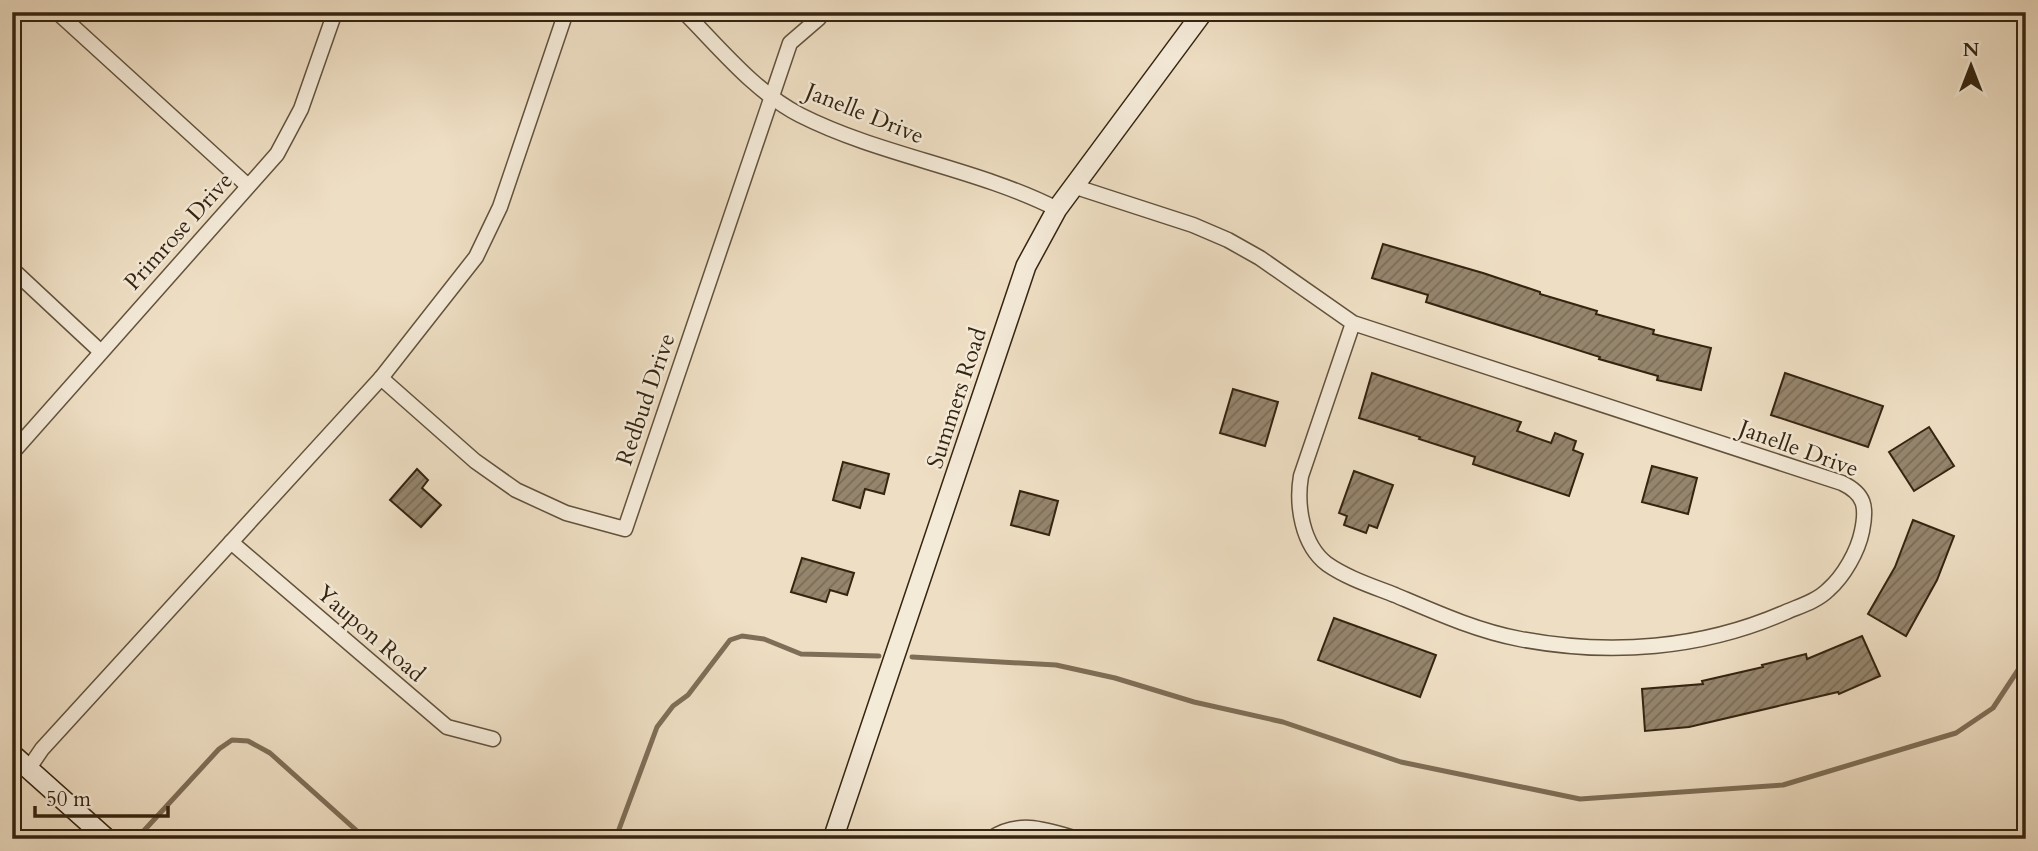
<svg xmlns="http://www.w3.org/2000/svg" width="2038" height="851" font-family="Cardo,serif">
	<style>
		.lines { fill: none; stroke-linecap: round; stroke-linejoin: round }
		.stream { stroke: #7e6e57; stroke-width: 5 }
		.building { fill: url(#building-hatch); stroke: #342410; stroke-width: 2 }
		.street-casing { stroke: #62523d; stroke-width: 17 }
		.secondary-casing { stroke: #342410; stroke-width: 22 }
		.street { stroke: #f4ead8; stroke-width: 14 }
		.secondary { stroke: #f4ead8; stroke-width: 19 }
		.labels { text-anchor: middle; stroke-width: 5; stroke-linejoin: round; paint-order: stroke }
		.street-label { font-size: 23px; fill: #342410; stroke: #f4ead8 }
	</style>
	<defs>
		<pattern id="building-hatch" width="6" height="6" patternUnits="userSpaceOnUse" patternTransform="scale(1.75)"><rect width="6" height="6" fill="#95856d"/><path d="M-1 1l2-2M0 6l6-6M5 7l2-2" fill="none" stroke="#7a6d58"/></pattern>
	</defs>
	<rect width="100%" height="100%" fill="#eedec3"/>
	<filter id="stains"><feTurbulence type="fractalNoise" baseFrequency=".00286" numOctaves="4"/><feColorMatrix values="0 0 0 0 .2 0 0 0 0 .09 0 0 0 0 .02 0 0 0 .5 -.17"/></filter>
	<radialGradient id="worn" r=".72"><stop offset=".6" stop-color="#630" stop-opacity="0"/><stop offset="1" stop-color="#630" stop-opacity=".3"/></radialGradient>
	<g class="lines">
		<g class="stream">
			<path d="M912 657 1056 665 1115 678 1194 702 1283 722 1401 762 1580 799 1783 785 1956 733 1993 708 2026 658"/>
			<path d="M139 836 219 749 232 740 248 741 270 753 366 839"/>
			<path d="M612 839 618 832 657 727 673 706 688 695 730 640 742 636 764 639 801 654 879 656"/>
		</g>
	</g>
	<g class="building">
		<path d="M1383 244 1483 273 1540 292V294L1597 311 1596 314 1654 330 1653 334 1711 348 1701 390 1657 380 1658 376 1599 359 1600 357 1426 302 1428 295 1372 278Z"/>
		<path d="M1372 373 1521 422 1517 431 1551 443 1555 433 1576 441 1573 450 1583 454 1569 496 1473 464 1475 457 1419 439 1420 437 1359 418Z"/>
		<path d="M1785 373 1883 406 1868 447 1771 415Z"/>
		<path d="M1233 389 1278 402 1265 446 1220 433Z"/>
		<path d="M1929 427 1954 466 1914 491 1889 452Z"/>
		<path d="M843 462 889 474 884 494 865 489 860 508 833 500Z"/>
		<path d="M1652 466 1697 478 1688 514 1642 502Z"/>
		<path d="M417 469 428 480 422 488 441 505 421 527 390 500Z"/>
		<path d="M1354 471 1393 485 1377 528 1369 525 1366 533 1344 525 1347 516 1339 513Z"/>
		<path d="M1020 491 1058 501 1049 535 1011 525Z"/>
		<path d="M1913 520 1954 536 1937 580 1906 636 1868 614 1895 567Z"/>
		<path d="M802 558 854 573 847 595 830 590 826 602 791 592Z"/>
		<path d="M1334 618 1436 655 1420 697 1318 660Z"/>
		<path d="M1862 636 1880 676 1839 694 1838 692 1689 727 1645 731 1642 689 1703 684 1702 681 1763 667 1762 665 1806 654 1807 659Z"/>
	</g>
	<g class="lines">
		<defs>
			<g id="street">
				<path d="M57 12 248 186"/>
				<path d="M684 12C719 47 755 92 800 115 881 156 976 168 1057 209"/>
				<path d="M1073 186 1193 225 1228 240 1260 258 1353 323 1842 483C1865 494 1867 507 1862 531 1858 551 1844 576 1828 590 1817 601 1800 606 1786 612 1702 649 1610 656 1520 639 1477 631 1435 612 1395 595 1372 586 1347 578 1327 564 1302 545 1296 505 1301 476L1353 323"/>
				<path d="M12 269 101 352"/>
				<path d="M381 378 475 461 516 490 566 513 625 529 790 43 819 18"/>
				<path d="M12 453 277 154 301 109 335 12"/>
				<path d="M231 542 447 727 493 739"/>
				<path d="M29 768 42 749 381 378 476 257 500 207 566 12"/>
				<path d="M990 839C1019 819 1047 830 1077 839"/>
			</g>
			<g id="secondary">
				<path d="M12 754 107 839"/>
				<path d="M833 839 1026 266 1057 209 1203 12"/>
			</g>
		</defs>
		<use href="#street" class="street-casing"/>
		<use href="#secondary" class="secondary-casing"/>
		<use href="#street" class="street"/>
		<use href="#secondary" class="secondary"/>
	</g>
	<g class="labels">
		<g class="street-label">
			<text transform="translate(865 113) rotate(22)" y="8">Janelle Drive</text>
			<text transform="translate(178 231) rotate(-48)" y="8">Primrose Drive</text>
			<text transform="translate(956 398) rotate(-72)" y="8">Summers Road</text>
			<text transform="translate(645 399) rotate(-71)" y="8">Redbud Drive</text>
			<text transform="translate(1799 448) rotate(20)" y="8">Janelle Drive</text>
			<text transform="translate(371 633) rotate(41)" y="8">Yaupon Road</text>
		</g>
	</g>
	<rect width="2038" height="851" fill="none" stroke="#eedec3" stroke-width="42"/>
	<rect x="14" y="14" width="2010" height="823" fill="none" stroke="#342410" stroke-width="3.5"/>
	<rect x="21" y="21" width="1996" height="809" fill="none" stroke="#342410" stroke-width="2"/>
	<g transform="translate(1971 66)" stroke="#f4ead8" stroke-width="5" paint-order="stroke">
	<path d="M0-5L12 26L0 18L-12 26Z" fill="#342410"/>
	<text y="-10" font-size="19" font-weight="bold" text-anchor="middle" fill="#342410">N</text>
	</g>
	<path d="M35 806v10h133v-10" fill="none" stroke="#342410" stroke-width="3.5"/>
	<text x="46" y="806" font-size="21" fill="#342410" stroke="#f4ead8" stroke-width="5" paint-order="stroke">50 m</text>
	<rect width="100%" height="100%" filter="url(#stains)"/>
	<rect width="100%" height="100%" fill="url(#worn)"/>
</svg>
